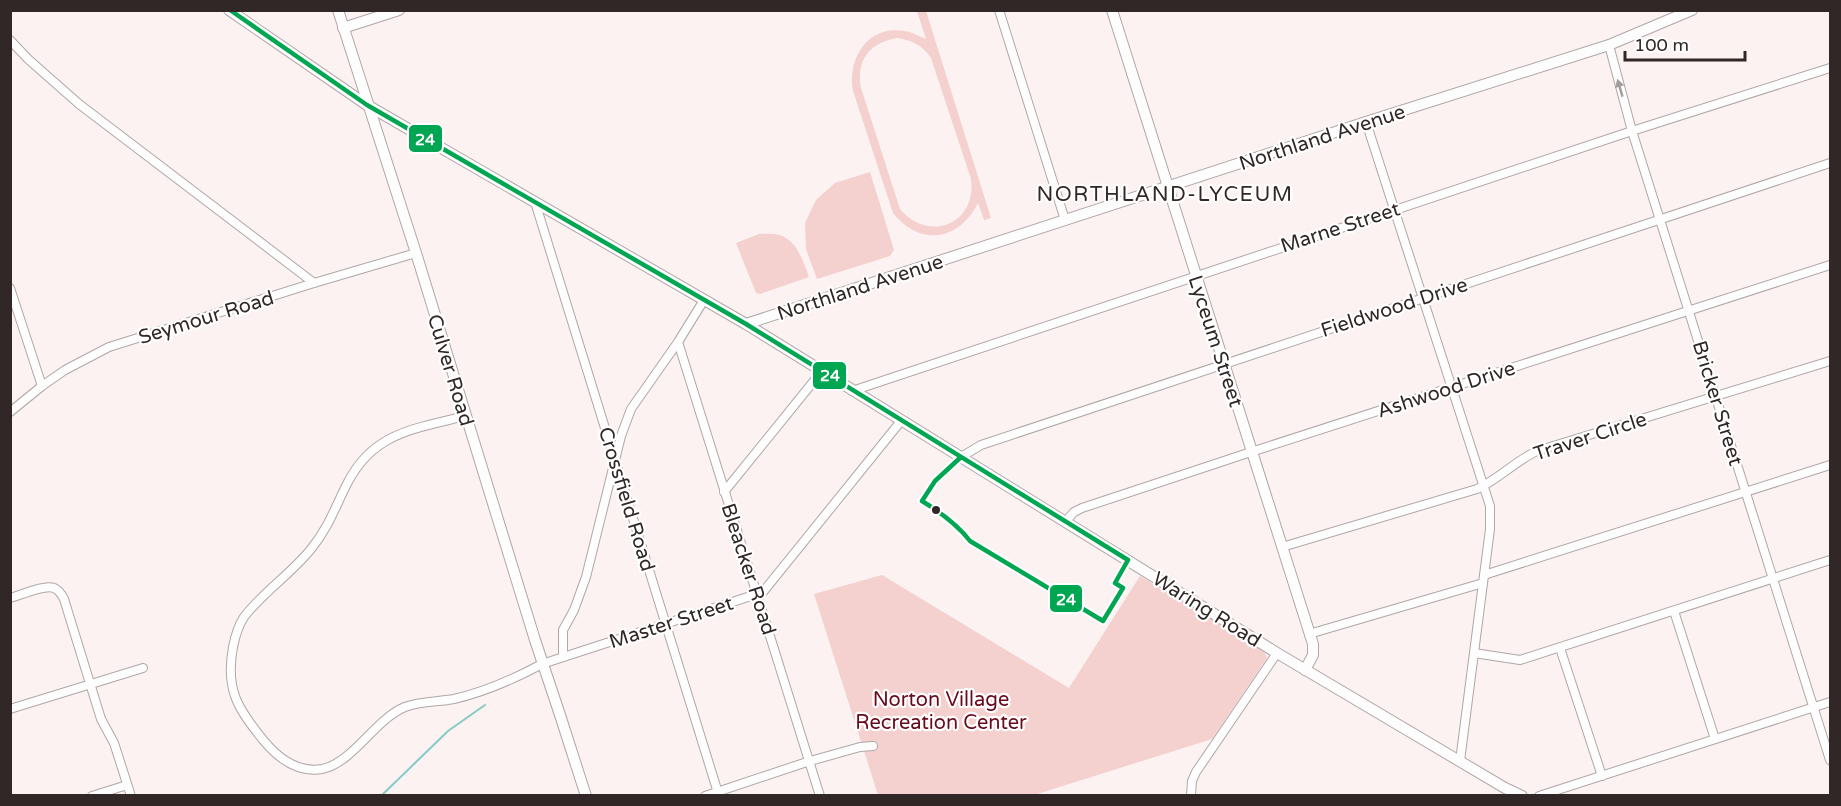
<svg xmlns="http://www.w3.org/2000/svg" width="1841" height="806" font-family="'Varela Round',sans-serif">
	<style>
		.green { fill: #f4d0cf; fill-rule: evenodd }
		.lines { fill: none; stroke-linecap: round; stroke-linejoin: round }
		.stream { stroke: #85cbc7; stroke-width: 2 }
		.street-casing { stroke: #b0a7a7; stroke-width: 10 }
		.secondary-casing { stroke: #b0a7a7; stroke-width: 12 }
		.street { stroke: #fefdfd; stroke-width: 8 }
		.secondary { stroke: #fefdfd; stroke-width: 10 }
		.bus-1-casing { stroke: #fff; stroke-width: 9 }
		.bus-1 { stroke: #00a651; stroke-width: 4.5 }
		.oneway { fill: #a29d9d }
		.bus-dot { fill: #322727; stroke: #fff; stroke-width: 2 }
		.labels { text-anchor: middle; stroke-width: 4.5; stroke-linejoin: round; paint-order: stroke }
		.street-label { font-size: 20px; fill: #322727; stroke: #fff }
		.park-label { font-size: 20px; fill: #690a1b; stroke: #fff }
		.neighbourhood-label { font-size: 21px; letter-spacing: 1.5px; fill: #322727; stroke: #fff }
		.line-badge { stroke: #fff; stroke-width: 2 }
		.badge-label { font-size: 16px; text-anchor: middle; font-weight: bold; fill: #fff }
	</style>
	<rect width="100%" height="100%" fill="#fbf2f1"/>
	<g class="green">
		<path d="M917 11H926L991 218 984 220 978 203C959 241 920 247 893 213L853 91C847 58 868 25 904 31 912 32 919 36 926 39ZM897 38C912 40 922 45 931 58L971 179C977 225 928 243 900 209L861 88C856 60 869 43 897 38Z"/>
		<path d="M870 172 894 250 890 256 817 279 806 249 805 223 816 200 835 183Z"/>
		<path d="M759 234C765 234 773 233 779 235 797 240 803 261 809 277L760 294 756 293 736 243Z"/>
		<path d="M882 575 1069 688 1140 576 1264 651 1267 658 1212 739 1034 795H878L814 594Z"/>
	</g>
	<g class="lines">
		<path class="stream" d="M381 796 448 731 485 705"/>
		<defs>
			<g id="street">
				<path d="M999 10 1065 220"/>
				<path d="M10 40 28 59 79 104 314 283"/>
				<path d="M1609 45 1632 131 1830 760"/>
				<path d="M1366 122 1490 506V529L1460 761"/>
				<path d="M535 202 719 796"/>
				<path d="M10 288 42 386"/>
				<path d="M678 342 820 796"/>
				<path d="M852 391 1632 131 1830 68"/>
				<path d="M10 412 42 386 65 370 109 347 314 283 416 253"/>
				<path d="M465 416C415 429 374 432 348 482 335 507 329 527 311 549 291 574 263 592 244 617 238 626 235 637 233 647 225 690 238 709 264 741 279 759 298 773 322 769 353 763 375 719 405 707 420 701 438 702 454 699 485 692 514 679 542 664L763 592 901 421"/>
				<path d="M961 457 981 445 1830 163"/>
				<path d="M724 492 822 371"/>
				<path d="M1066 521 1074 512 1082 508 1251 452 1830 265"/>
				<path d="M1282 547 1477 489C1499 479 1515 461 1537 451L1830 361"/>
				<path d="M1484 575 1830 465"/>
				<path d="M10 598C21 595 45 584 54 588 59 590 62 595 64 599L101 719 114 743 131 796"/>
				<path d="M1674 611 1715 739"/>
				<path d="M1309 634 1483 583"/>
				<path d="M1560 648 1602 776"/>
				<path d="M1474 653 1520 660 1830 560"/>
				<path d="M563 657V630L574 610 586 577 621 436 631 409 678 342 704 300"/>
				<path d="M10 709 143 668"/>
				<path d="M92 796 127 785"/>
				<path d="M705 796 810 761 860 747 873 746"/>
				<path d="M1191 796 1192 781 1196 772 1277 653"/>
				<path d="M1539 796 1830 702"/>
			</g>
			<g id="secondary">
				<path d="M229 10 367 105 746 324 1277 653 1505 788 1522 796"/>
				<path d="M338 10 416 253 535 640 561 718 586 796"/>
				<path d="M1112 10 1313 644V655L1305 670"/>
				<path d="M343 28 399 10"/>
				<path d="M746 324 1366 122 1609 45 1692 10"/>
			</g>
		</defs>
		<use href="#street" class="street-casing"/>
		<use href="#secondary" class="secondary-casing"/>
		<use href="#street" class="street"/>
		<use href="#secondary" class="secondary"/>
		<defs>
			<path id="bus-1" d="M230 10 367 105 746 324 1128 560 1115 583 1123 588 1103 621 970 541C957 524 940 512 922 501L935 481 961 457"/>
		</defs>
		<use href="#bus-1" class="bus-1-casing"/>
		<use href="#bus-1" class="bus-1"/>
	</g>
	<defs><path id="oneway-solid" d="M-6-.8H1V-3.2L6.5 0L1 3.2V.8H-6Z" transform="scale(1.5)"/></defs>
	<use class="oneway" href="#oneway-solid" transform="translate(1620 88) rotate(-106)"/>
	<circle class="bus-dot" cx="936" cy="510" r="5"/>
	<g class="labels">
		<g class="street-label">
			<text transform="translate(1322 137) rotate(-18)" y="7">Northland Avenue</text>
			<text transform="translate(1340 227) rotate(-18)" y="7">Marne Street</text>
			<text transform="translate(860 287) rotate(-18)" y="7">Northland Avenue</text>
			<text transform="translate(1394 307) rotate(-18)" y="7">Fieldwood Drive</text>
			<text transform="translate(206 317) rotate(-17)" y="7">Seymour Road</text>
			<text transform="translate(1216 341) rotate(72)" y="7">Lyceum Street</text>
			<text transform="translate(451 370) rotate(73)" y="7">Culver Road</text>
			<text transform="translate(1446 389) rotate(-18)" y="7">Ashwood Drive</text>
			<text transform="translate(1718 403) rotate(73)" y="7">Bricker Street</text>
			<text transform="translate(1590 436) rotate(-18)" y="7">Traver Circle</text>
			<text transform="translate(627 499) rotate(73)" y="7">Crossfield Road</text>
			<text transform="translate(749 569) rotate(72)" y="7">Bleacker Road</text>
			<text transform="translate(1207 609) rotate(32)" y="7">Waring Road</text>
			<text transform="translate(671 622) rotate(-18)" y="7">Master Street</text>
		</g>
		<g class="park-label">
			<text x="941" y="706">Norton Village<tspan x="941" dy="23">Recreation Center</tspan></text>
		</g>
		<g class="neighbourhood-label">
			<text x="1165" y="201">NORTHLAND-LYCEUM</text>
		</g>
	</g>
	<g class="line-badge">
		<rect x="408" y="124" width="35" height="29" rx="6" fill="#00a651"/>
		<rect x="812" y="361" width="35" height="29" rx="6" fill="#00a651"/>
		<rect x="1049" y="584" width="34" height="29" rx="6" fill="#00a651"/>
	</g>
	<g class="badge-label">
		<text x="425" y="145">24</text>
		<text x="830" y="381">24</text>
		<text x="1066" y="605">24</text>
	</g>
	<rect width="1841" height="806" fill="none" stroke="#322727" stroke-width="24"/>
	<path d="M1625 51v9h120v-9" fill="none" stroke="#322727" stroke-width="3"/>
	<text x="1634" y="51" font-size="18" fill="#322727" stroke="#ffffff" stroke-width="4.5" paint-order="stroke">100 m</text>
</svg>
